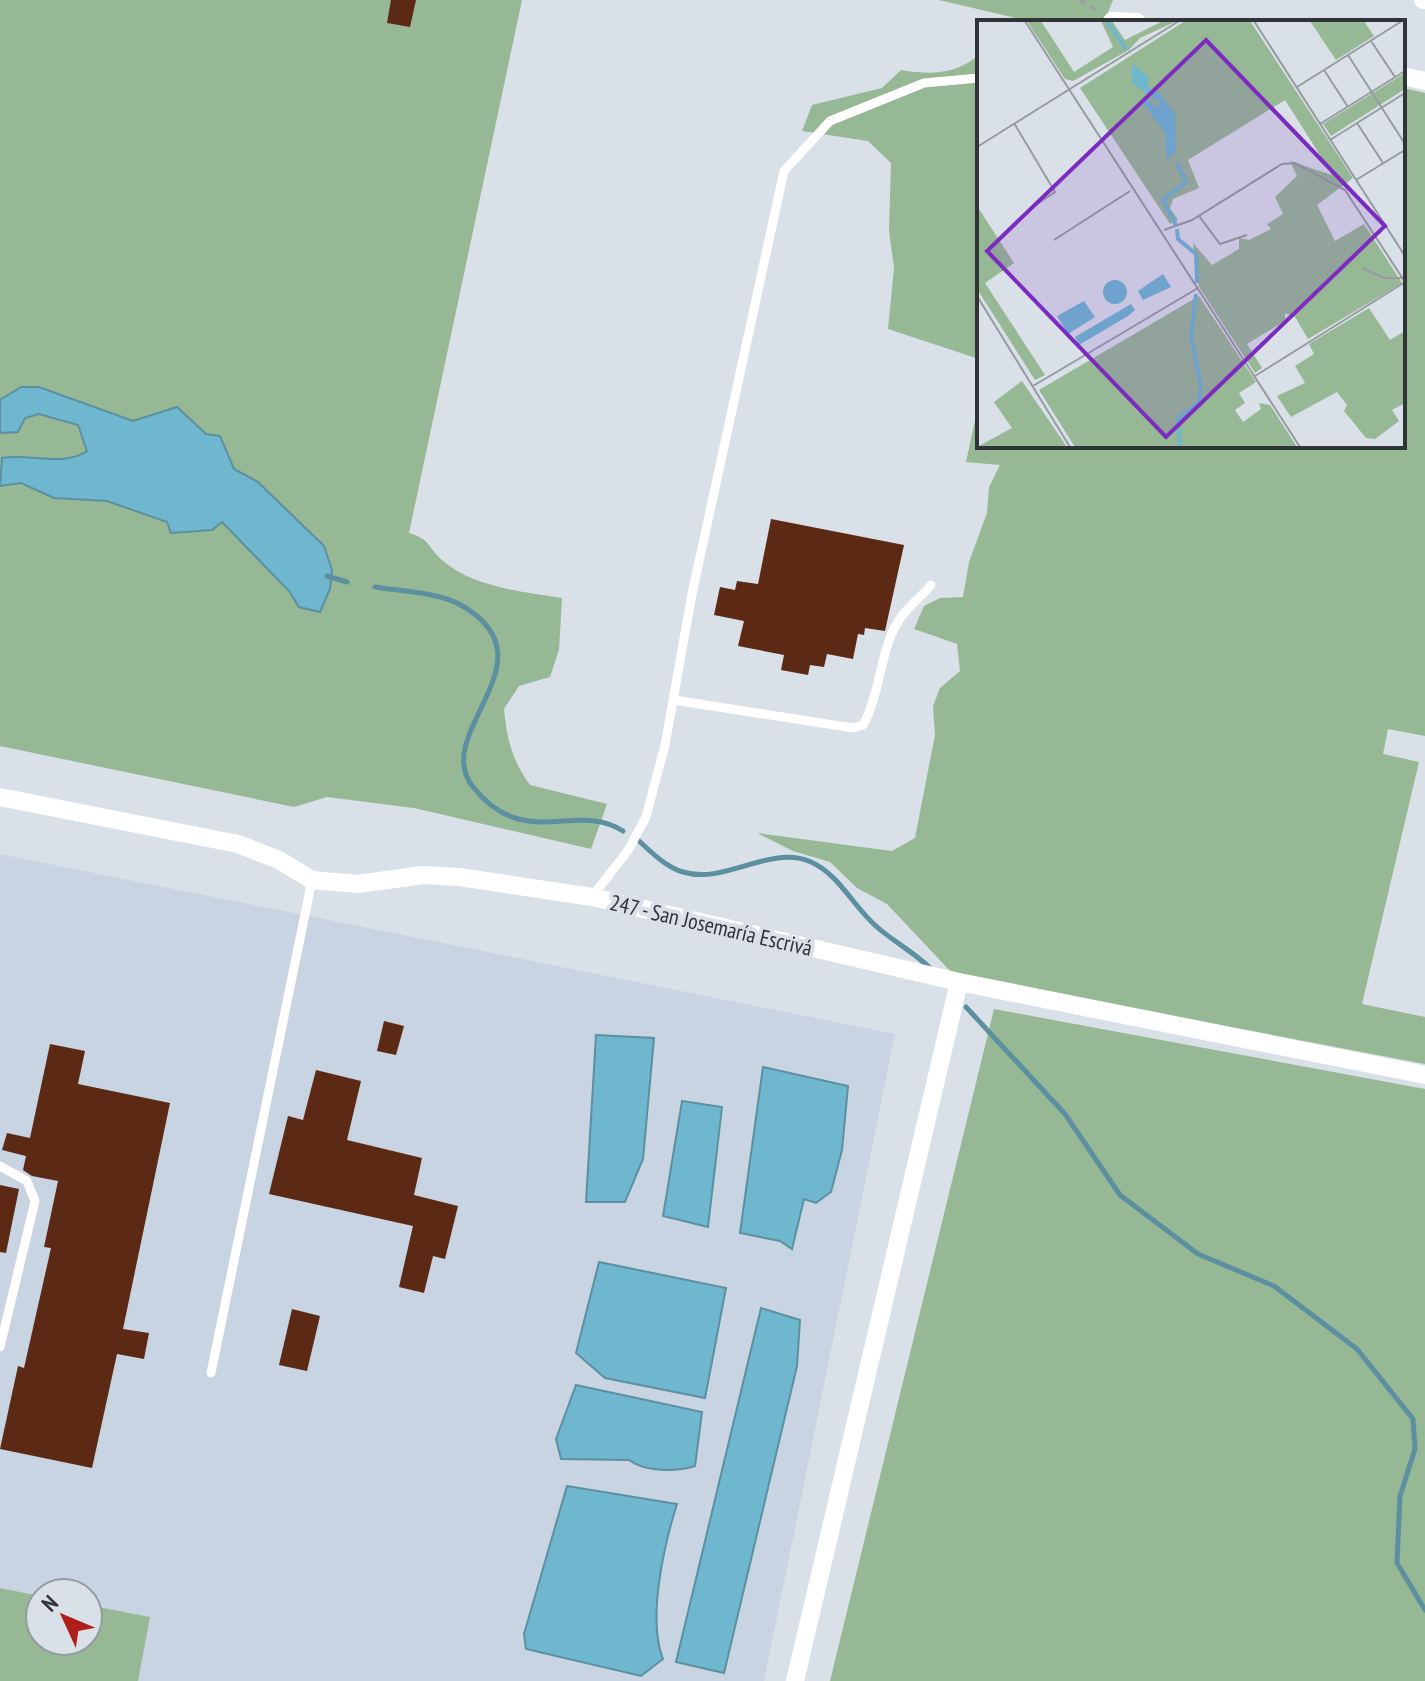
<svg xmlns="http://www.w3.org/2000/svg" width="1425" height="1681" font-family="'PT Sans Narrow',sans-serif">
	<style>
		.built { fill: #c8d4e1 }
		.green { fill: #96b894 }
		.water { fill: #6eb7cf; stroke: #5c90a1; stroke-width: 2 }
		.lines { fill: none; stroke-linecap: round; stroke-linejoin: round }
		.stream { stroke: #5c90a1; stroke-width: 5 }
		.building { fill: #5c2a14 }
		.path { stroke: #989da3; stroke-width: 3; stroke-dasharray: 6 6; stroke-linecap: butt }
		.service { stroke: #fff; stroke-width: 9 }
		.minor { stroke: #fff; stroke-width: 18 }
		.labels { text-anchor: middle; stroke-width: 8; stroke-linejoin: round; paint-order: stroke }
		.street-label { font-size: 22px; fill: #313437; stroke: #d9e0e7 }
		.inset-river { fill: none; stroke: #6eb7cf; stroke-width: 4 }
		.inset-road { fill: none; stroke: #969ba1; stroke-width: 2 }
		.view { fill: #7b2cbf; fill-opacity: 0.15; stroke: #7b2cbf; stroke-width: 4 }
		.inset-edge { fill: none; stroke: #313437; stroke-width: 4 }
	</style>
	<rect width="100%" height="100%" fill="#d9e0e7"/>
	<path class="built" d="M0 854 895 1034 764 1681H138L149 1617 88 1605V1593H40V1596L0 1588Z"/>
	<g class="green">
		<path d="M0 0H522L409 533C432 540 426 546 442 560 472 587 523 592 562 598L559 650 550 677 519 686 504 709C507 740 512 760 530 785L607 804 591 849 414 808 327 797 294 807 0 746Z"/>
		<path d="M939 0H1113L1104 22H1022L1024 20Z"/>
		<path d="M979 55V359L888 329 894 268 889 231 891 163 868 141 802 131 812 105 882 88 901 70C931 75 954 75 979 55Z"/>
		<path d="M1403 88 1425 93V736L1388 729 1383 754 1419 762 1362 1004 1425 1017V1064L953 974 887 904 857 888 830 862 793 851 757 833 892 851 915 838 935 735 933 706 940 688 960 671 957 644 914 629 924 606 940 598 963 597 969 562 987 513 989 487 1000 465 966 462 979 402V446H1403Z"/>
		<path d="M994 1009 1425 1089V1681H830Z"/>
		<path d="M0 1588 40 1596V1641H88V1605L150 1617 138 1681H0Z"/>
	</g>
	<g class="water">
		<path d="M21 387H39L133 421 177 407 206 434 220 436 234 469 258 482 324 546 332 570 330 589 320 612 299 607 289 591 222 522 212 530 171 533 167 522 107 501 54 498 21 483 0 486 2 458C30 453 64 467 87 451L78 425 39 414 25 418 18 432 0 433V400Z"/>
		<path d="M596 1035 654 1038 643 1159 625 1202H586Z"/>
		<path d="M763 1067 848 1086 842 1150 831 1192 816 1203 804 1199 792 1249 780 1241 740 1233Z"/>
		<path d="M682 1101 722 1107 708 1227 663 1216Z"/>
		<path d="M599 1262 726 1288 705 1398 605 1378 576 1353Z"/>
		<path d="M761 1308 800 1320 797 1366 724 1673 676 1662Z"/>
		<path d="M576 1385 702 1412 695 1466C676 1472 645 1472 629 1460L561 1459 556 1439Z"/>
		<path d="M567 1486 677 1504C664 1545 647 1619 663 1659L641 1676 526 1649 524 1634Z"/>
	</g>
	<g class="lines">
		<g class="stream">
			<path d="M327 576 347 582"/>
			<path d="M375 587C400 591 436 592 459 604 559 659 429 732 473 787 525 852 575 800 623 831"/>
			<path d="M638 840C651 852 666 867 683 872 726 885 769 844 811 862 840 875 854 908 877 927 894 942 914 952 930 968"/>
			<path d="M966 1007 1065 1114 1120 1195 1198 1254 1274 1286 1357 1349 1413 1419 1415 1449 1400 1496 1397 1563 1425 1610"/>
		</g>
	</g>
	<g class="building">
		<path d="M391 0H416L410 27 387 23Z"/>
		<path d="M771 519 904 545 885 631 865 628 864 635 858 634 853 659 827 654 824 667 810 665 808 675 781 670 784 655 738 646 744 621 714 615 720 587 735 590 737 581 758 584Z"/>
		<path d="M384 1021 404 1026 396 1055 377 1051Z"/>
		<path d="M50 1044 85 1051 78 1084 170 1103 123 1329 149 1333 144 1359 117 1354 92 1468 0 1449 18 1366 24 1368 51 1248 44 1247 58 1181 32 1176 23 1170 26 1156 2 1150 7 1133 30 1138Z"/>
		<path d="M316 1070 361 1081 347 1140 422 1158 414 1195 458 1206 445 1259 433 1256 424 1293 399 1287 413 1226 269 1194 288 1116 303 1120Z"/>
		<path d="M0 1185 19 1189 6 1253 0 1252Z"/>
		<path d="M292 1309 320 1316 307 1371 279 1365Z"/>
	</g>
	<g class="lines">
		<path class="path" d="M1080 0 1099 12"/>
		<g class="service">
			<path d="M674 700 853 728 863 725C881 693 880 646 901 617 909 606 922 596 931 585"/>
			<path d="M592 897 629 849 646 817 665 745 692 594 784 171 830 121 924 83 979 78"/>
			<path d="M0 1166 27 1181 35 1201 0 1347"/>
			<path d="M211 1373 312 880"/>
		</g>
		<g class="minor">
			<path d="M1423 0H1425"/>
			<path d="M1112 21 1137 22"/>
			<path d="M1403 76 1425 81"/>
			<path d="M0 797 238 844 279 860 312 880 358 884 423 875 459 877 592 897 959 982 1425 1075"/>
			<path d="M795 1681 959 982"/>
		</g>
	</g>
	<g class="labels">
		<g class="street-label">
			<text transform="translate(711 925) rotate(13)" y="8">247 - San Josemaría Escrivá</text>
		</g>
	</g>
	<g transform="translate(977 20)">
		<rect width="428" height="428" fill="#d9e0e7"/>
		<path d="M50 1H64L97 52 136 27 124 1H135L148 20 186 1H200L163 18 152 30 96 61 88 59ZM208 1H273L376 158 340 185 358 221 387 204 425 263 331 319 318 297 308 293V301L270 324 285 348 278 353 222 267 216 223 235 245 262 229V218L272 220 294 209 290 204 306 194 298 177 320 156 313 141 355 155 336 124 308 80 211 140 222 168 196 179 193 188 201 200 193 204 103 68ZM333 1H387L397 16 359 40ZM428 53V69L354 116 346 104ZM0 186 37 243 8 263 68 355 58 360 0 269ZM222 276 279 362 262 373 268 383 258 390 266 402 284 389 282 383 293 385 320 427H98L62 370ZM392 288 413 320 428 311V383L415 390 422 401 398 419 389 418 367 391 370 385 360 372 314 397 300 376 328 363 318 346 337 334 332 324ZM45 361 90 427H0L35 408 17 382Z" fill="#96b894"/>
		<path d="M155 44 171 56V67L183 74 198 94 199 131 189 139V115L165 81 169 78 181 88 183 83 155 63ZM186 254 194 267 166 280 161 271ZM126 272a12 12 0 1 1 24 0a12 12 0 1 1-24 0ZM107 281 118 297 91 314 80 296ZM154 284 158 290 151 296 102 325 98 317Z" fill="#6eb7cf"/>
		<path class="inset-river" d="M130 1 149 29M199 205 186 180 209 162 200 143M200 209 201 219 219 234 220 263M203 427 201 399 222 382 224 366 214 316 219 274"/>
		<path class="inset-road" d="M48 1 323 427M277 1 428 236M394 21 418 57M371 35 428 124M347 50 371 87M320 67 425 1M37 103 78 172 53 189M380 103 406 143M343 104 428 51M353 120 428 73M0 127 202 1M379 160 428 130M222 196 243 224 270 215M187 210 215 200 305 144 318 143 368 170 428 262M77 220 153 171M385 248 407 258H425M0 276 93 427M278 356 428 262M56 366 221 268"/>
		<path class="view" d="M229 20 408 206 189 417 10 231Z"/>
		<rect width="428" height="428" class="inset-edge"/>
	</g>
	<g transform="translate(64 1617) rotate(314)"><circle r="38" fill="#d9e0e7" stroke="#969ba1" stroke-width="2"/>
	<path d="M0-6L14 30L0 20L-14 30Z" fill="#ae1e1a"/>
	<text y="-12" font-size="22" font-weight="bold" text-anchor="middle" fill="#313437">N</text>
	</g>
</svg>
